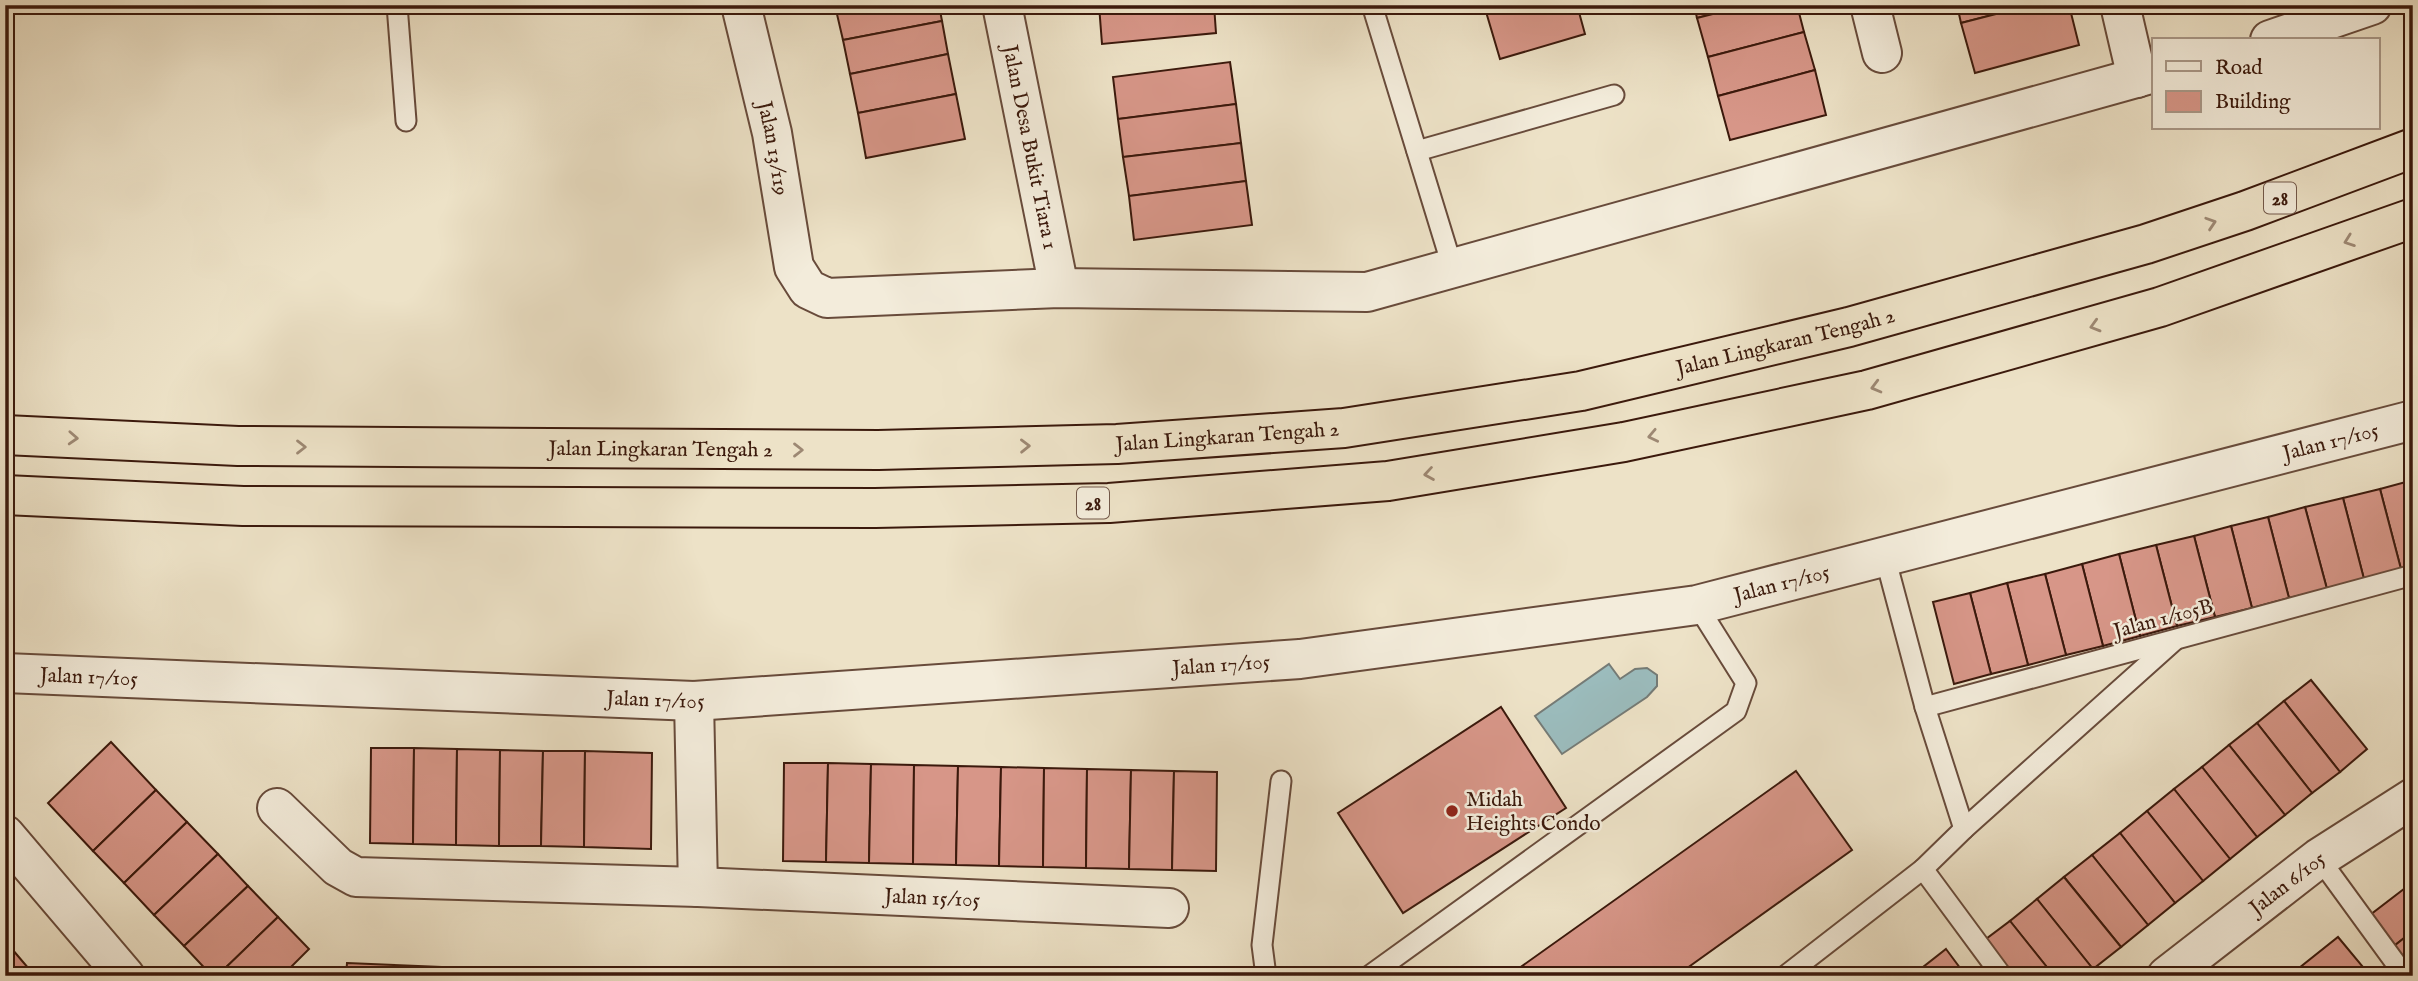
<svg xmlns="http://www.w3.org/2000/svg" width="2418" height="981" font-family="'IM FELL English',serif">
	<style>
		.water { fill: #9bbcbd; stroke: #757b76; stroke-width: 2 }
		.building { fill: #d79688; stroke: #3b190c; stroke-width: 2 }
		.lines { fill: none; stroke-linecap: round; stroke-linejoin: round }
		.lane-casing { stroke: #684b3b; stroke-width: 23 }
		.street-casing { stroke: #684b3b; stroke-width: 42 }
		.highway-casing { stroke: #3b190c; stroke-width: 42 }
		.lane { stroke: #f3ecdb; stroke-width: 19 }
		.street { stroke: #f3ecdb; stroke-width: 38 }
		.highway { stroke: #ede2c7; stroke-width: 38 }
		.oneway { stroke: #9d8873 }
		.poi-dot { fill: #8f2418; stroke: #f3ecdb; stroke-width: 2.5 }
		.labels { text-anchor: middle; stroke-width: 5; stroke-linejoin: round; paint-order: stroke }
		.shield { fill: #f3ecdb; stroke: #72584a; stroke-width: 2 }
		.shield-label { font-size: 19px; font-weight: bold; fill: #3b190c }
		.street-label { font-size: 21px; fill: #3b190c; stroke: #f3ecdb }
		.poi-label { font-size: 21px; fill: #3b190c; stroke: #f3ecdb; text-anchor: start }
	</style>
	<rect width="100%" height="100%" fill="#ede2c7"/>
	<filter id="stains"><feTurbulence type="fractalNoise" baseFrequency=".00286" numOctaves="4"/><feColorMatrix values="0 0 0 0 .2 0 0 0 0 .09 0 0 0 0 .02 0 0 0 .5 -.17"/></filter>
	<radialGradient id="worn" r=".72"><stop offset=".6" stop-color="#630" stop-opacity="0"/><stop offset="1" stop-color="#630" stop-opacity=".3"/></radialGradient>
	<path class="water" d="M1609 664 1620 679 1635 669 1647 668 1657 675V686L1647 697 1562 754 1535 716Z"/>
	<g class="building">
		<path d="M850 5H939L942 21 843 40 836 10Z"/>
		<path d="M1099 5H1214L1216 33 1102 44Z"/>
		<path d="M1484 5H1577L1585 34 1500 59Z"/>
		<path d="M1694 5H1748L1697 18Z"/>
		<path d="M1748 5H1797L1804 32 1708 57 1697 18Z"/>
		<path d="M1957 5H2031L1961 23Z"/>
		<path d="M2031 5H2069L2079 45 1975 73 1961 23Z"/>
		<path d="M942 21 948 54 850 74 843 40Z"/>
		<path d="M1804 32 1815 70 1718 96 1708 57Z"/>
		<path d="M948 54 956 94 858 113 850 74Z"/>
		<path d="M1230 62 1236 104 1118 119 1113 77Z"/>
		<path d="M1815 70 1826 115 1730 140 1718 96Z"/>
		<path d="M956 94 965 139 866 158 858 113Z"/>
		<path d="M1236 104 1241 143 1123 157 1118 119Z"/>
		<path d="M1241 143 1246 181 1129 196 1123 157Z"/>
		<path d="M1246 181 1252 225 1134 240 1129 196Z"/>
		<path d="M2413 480V567L2401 569 2380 489Z"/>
		<path d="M2380 489 2401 569 2364 579 2343 498Z"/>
		<path d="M2343 498 2364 579 2327 589 2305 507Z"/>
		<path d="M2305 507 2327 589 2289 598 2268 517Z"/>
		<path d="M2268 517 2289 598 2252 608 2231 526Z"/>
		<path d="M2231 526 2252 608 2215 617 2194 536Z"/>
		<path d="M2194 536 2215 617 2177 626 2156 545Z"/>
		<path d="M2156 545 2177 626 2140 636 2119 554Z"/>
		<path d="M2119 554 2140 636 2103 646 2082 564Z"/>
		<path d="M2082 564 2103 646 2066 655 2045 574Z"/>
		<path d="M2045 574 2066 655 2028 665 2007 583Z"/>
		<path d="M2007 583 2028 665 1991 674 1970 593Z"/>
		<path d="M1970 593 1991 674 1954 684 1933 602Z"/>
		<path d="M2311 680 2367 749 2340 772 2284 701Z"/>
		<path d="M2284 701 2340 772 2312 793 2257 723Z"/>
		<path d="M1501 707 1566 808 1403 913 1338 813Z"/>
		<path d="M2257 723 2312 793 2285 815 2229 745Z"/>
		<path d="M111 742 156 790 93 851 48 803Z"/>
		<path d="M2229 745 2285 815 2257 837 2202 767Z"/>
		<path d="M371 748H414L413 844 370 843Z"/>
		<path d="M414 748 457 749 456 845 413 844Z"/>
		<path d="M457 749 500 750 499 846 456 845Z"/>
		<path d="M500 750 543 751 541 846H499Z"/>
		<path d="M543 751H585L584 847 541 846Z"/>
		<path d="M585 751 652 753 651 849 584 847Z"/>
		<path d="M784 763H828L826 862 783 861Z"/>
		<path d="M828 763 871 764 869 863 826 862Z"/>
		<path d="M871 764 914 765 913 864 869 863Z"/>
		<path d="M914 765 958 766 956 865 913 864Z"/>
		<path d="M958 766 1001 767 999 866 956 865Z"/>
		<path d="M1001 767 1044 768 1043 867 999 866Z"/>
		<path d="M2202 767 2257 837 2230 859 2174 789Z"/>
		<path d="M1044 768 1087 769 1086 868 1043 867Z"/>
		<path d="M1087 769 1131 770 1129 869 1086 868Z"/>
		<path d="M1131 770 1174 771 1172 870 1129 869Z"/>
		<path d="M1174 771 1217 772 1216 871 1172 870Z"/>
		<path d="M1796 771 1852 850 1676 976H1508Z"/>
		<path d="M2174 789 2230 859 2203 881 2147 811Z"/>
		<path d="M156 790 187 822 124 883 93 851Z"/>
		<path d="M2147 811 2203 881 2175 903 2120 833Z"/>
		<path d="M187 822 218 854 154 915 124 883Z"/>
		<path d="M2120 833 2175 903 2148 925 2092 855Z"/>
		<path d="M218 854 248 886 184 946 154 915Z"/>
		<path d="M2092 855 2148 925 2121 947 2064 877Z"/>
		<path d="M2064 877 2121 947 2093 969 2037 899Z"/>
		<path d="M2413 882V931L2394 946 2370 915Z"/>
		<path d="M248 886 278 917 217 976H212L184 946Z"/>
		<path d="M2037 899 2093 969 2084 976H2054L2010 921Z"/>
		<path d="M278 917 309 949 282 976H217Z"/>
		<path d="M2010 921 2054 976H2009L1982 942Z"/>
		<path d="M2413 931V970L2394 946Z"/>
		<path d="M2338 937 2363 967 2351 976H2289Z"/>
		<path d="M12 949 35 976H5V955Z"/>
		<path d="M1946 949 1966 976H1922L1918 971Z"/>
		<path d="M347 963 394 965 393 976H346Z"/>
		<path d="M394 965 441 967V976H393Z"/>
		<path d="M441 967 488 970 487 976H441Z"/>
		<path d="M488 970 535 973V976H487Z"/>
	</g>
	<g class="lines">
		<defs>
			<g id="lane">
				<path d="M397 5 406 121"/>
				<path d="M1372 5 1453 269"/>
				<path d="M1417 151 1614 95"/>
				<path d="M1885 557 1925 707 1964 829"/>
				<path d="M1925 707 2413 575"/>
				<path d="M2319 858 2405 976"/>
				<path d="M1923 869 1964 829 2174 641"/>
				<path d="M1266 976 1262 945 1281 781"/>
				<path d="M1369 976 1736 711 1746 683 1697 605"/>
				<path d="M1785 976 1923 869 2002 976"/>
			</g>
			<g id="street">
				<path id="s1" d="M741 5 772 133 794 267 808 289 827 298 1059 288 1367 292 2154 73"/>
				<path id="s2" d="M1002 5 1059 288"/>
				<path d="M1870 5 1882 53"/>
				<path d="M2120 5 2137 78"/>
				<path d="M2270 40 2372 5"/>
				<path id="s3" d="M5 673 694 701 1300 659 1697 605 2413 420"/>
				<path d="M694 701 698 887"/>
				<path id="s4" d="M277 808 338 867 356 877 698 887 1169 908"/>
				<path d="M5 835 125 976"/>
				<path id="s5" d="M2167 976 2319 858 2413 798"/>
			</g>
			<g id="highway">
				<path id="s6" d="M5 435 238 446 878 450 1117 444 1344 428 1581 391 1849 327 2146 244 2245 211 2413 148"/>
				<path d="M5 495 243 506 875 508 1109 503 1388 481 1624 442 1867 390 2160 307 2413 218"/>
			</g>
		</defs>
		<use href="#lane" class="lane-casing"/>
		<use href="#street" class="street-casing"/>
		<use href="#highway" class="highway-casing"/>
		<use href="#lane" class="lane"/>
		<use href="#street" class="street"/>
		<use href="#highway" class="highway"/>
	</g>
	<defs><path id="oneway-chevron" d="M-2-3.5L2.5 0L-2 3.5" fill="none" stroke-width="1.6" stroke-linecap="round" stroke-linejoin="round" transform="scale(1.75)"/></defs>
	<g class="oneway">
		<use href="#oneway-chevron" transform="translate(2211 223) rotate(-18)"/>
		<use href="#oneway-chevron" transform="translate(2349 241) rotate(160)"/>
		<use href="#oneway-chevron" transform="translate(2095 326) rotate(164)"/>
		<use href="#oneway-chevron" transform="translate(1876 387) rotate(165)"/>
		<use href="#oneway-chevron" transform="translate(1653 436) rotate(168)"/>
		<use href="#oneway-chevron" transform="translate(73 438) rotate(3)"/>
		<use href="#oneway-chevron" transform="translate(1025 446) rotate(-1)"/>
		<use href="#oneway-chevron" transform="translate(301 447)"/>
		<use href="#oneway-chevron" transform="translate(798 450)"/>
		<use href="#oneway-chevron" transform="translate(1429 474) rotate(171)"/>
	</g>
	<circle class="poi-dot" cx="1452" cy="811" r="7"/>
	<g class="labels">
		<g class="shield">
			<rect x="2264" y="182.5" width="32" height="31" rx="5"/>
			<rect x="1077" y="487.5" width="32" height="31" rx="5"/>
		</g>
		<g class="shield-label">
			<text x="2280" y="205">28</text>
			<text x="1093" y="510">28</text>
		</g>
		<g class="street-label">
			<text dy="7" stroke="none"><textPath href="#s2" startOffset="145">Jalan Desa Bukit Tiara 1</textPath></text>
			<text dy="7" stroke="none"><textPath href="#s1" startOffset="147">Jalan 13/119</textPath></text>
			<text dy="7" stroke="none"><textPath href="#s6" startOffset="1790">Jalan Lingkaran Tengah 2</textPath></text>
			<text dy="7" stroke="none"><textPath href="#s6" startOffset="1223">Jalan Lingkaran Tengah 2</textPath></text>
			<text dy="7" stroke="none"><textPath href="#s3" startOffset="2352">Jalan 17/105</textPath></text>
			<text dy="7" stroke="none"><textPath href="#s6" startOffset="656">Jalan Lingkaran Tengah 2</textPath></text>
			<text dy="7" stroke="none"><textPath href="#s3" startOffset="1785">Jalan 17/105</textPath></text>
			<text transform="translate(2163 618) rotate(-15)" y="7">Jalan 1/105B</text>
			<text dy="7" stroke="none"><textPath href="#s3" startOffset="1218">Jalan 17/105</textPath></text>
			<text dy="7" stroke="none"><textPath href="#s3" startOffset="84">Jalan 17/105</textPath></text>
			<text dy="7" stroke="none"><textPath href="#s3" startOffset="651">Jalan 17/105</textPath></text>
			<text dy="7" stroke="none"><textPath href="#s5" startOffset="152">Jalan 6/105</textPath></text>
			<text dy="7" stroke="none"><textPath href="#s4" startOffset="682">Jalan 15/105</textPath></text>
		</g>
		<g class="poi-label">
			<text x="1466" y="806">Midah<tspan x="1466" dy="24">Heights Condo</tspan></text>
		</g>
	</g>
	<rect width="2418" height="981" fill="none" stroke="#ede2c7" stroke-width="28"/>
	<rect x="7" y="7" width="2404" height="967" fill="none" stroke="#3b190c" stroke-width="3.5"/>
	<rect x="14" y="14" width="2390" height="953" fill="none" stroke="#3b190c" stroke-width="2"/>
	<rect x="2152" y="38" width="228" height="91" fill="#f3ecdb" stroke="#a99888" stroke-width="2"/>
	<rect x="2166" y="61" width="35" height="10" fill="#f3ecdb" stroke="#a99888" stroke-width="2"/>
	<text x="2215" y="74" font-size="21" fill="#3b190c">Road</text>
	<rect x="2166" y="91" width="35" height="21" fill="#d79688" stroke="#a99888" stroke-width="2"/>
	<text x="2215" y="108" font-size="21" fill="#3b190c">Building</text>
	<rect width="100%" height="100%" filter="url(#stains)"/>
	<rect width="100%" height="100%" fill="url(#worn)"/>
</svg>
